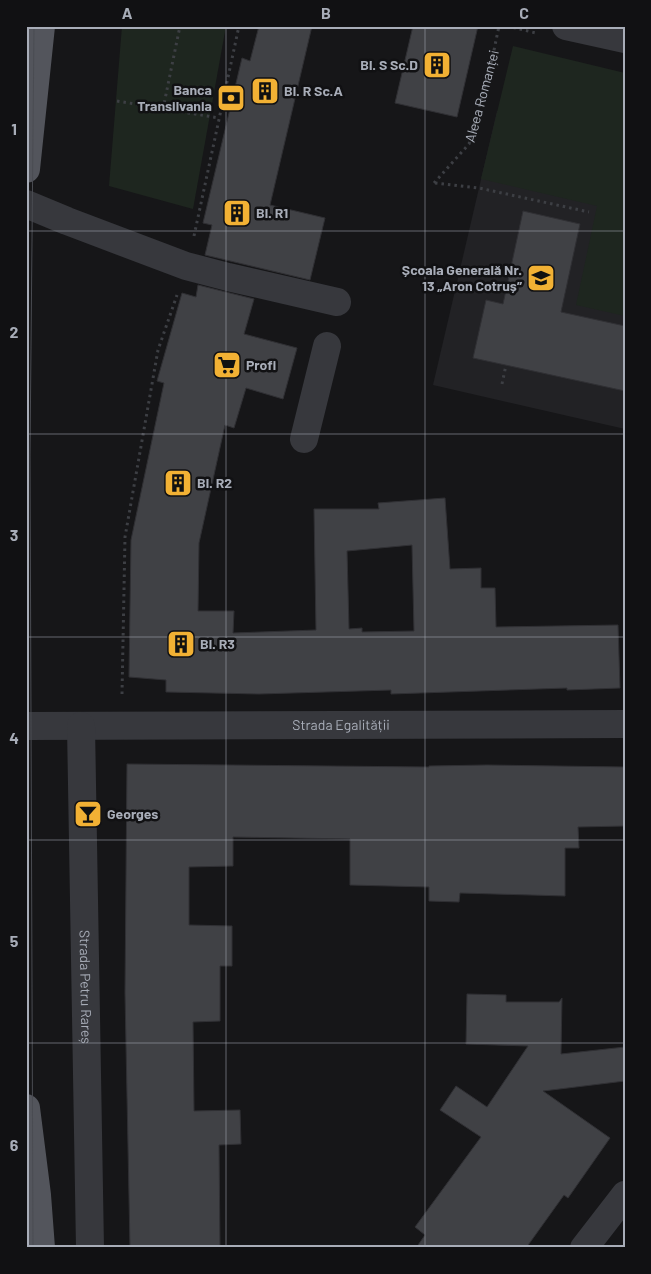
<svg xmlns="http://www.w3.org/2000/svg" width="651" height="1274" font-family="Barlow,sans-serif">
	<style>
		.built { fill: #222225 }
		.green { fill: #1e261f }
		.building { fill: #404145; stroke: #303034; fill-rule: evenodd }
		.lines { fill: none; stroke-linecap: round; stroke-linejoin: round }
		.path { stroke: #3d3f44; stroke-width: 3; stroke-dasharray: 2.5 4; stroke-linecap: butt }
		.minor { stroke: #37383d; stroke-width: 28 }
		.major { stroke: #53555c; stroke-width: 28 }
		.tram { stroke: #4a4c52; stroke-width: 1 }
		.grid { fill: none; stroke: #a8adb8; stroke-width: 1; stroke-opacity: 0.55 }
		.labels { text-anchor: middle; stroke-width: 5; stroke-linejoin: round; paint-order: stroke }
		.poi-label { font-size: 14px; font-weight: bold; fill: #a8adb8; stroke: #111113; text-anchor: start }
		.street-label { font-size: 14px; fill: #a8adb8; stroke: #111113 }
		.neatline { fill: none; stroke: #a8adb8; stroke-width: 2 }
		.grid-label { font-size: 16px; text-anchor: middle; font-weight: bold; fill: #a8adb8 }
	</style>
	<rect width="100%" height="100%" fill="#161618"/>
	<path class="built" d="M625 91V429L433 385 497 111Z"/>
	<g class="green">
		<path d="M122 26H226L193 209 109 186Z"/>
		<path d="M513 46 625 73V316L576 305 597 206 481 179Z"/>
	</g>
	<g class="building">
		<path d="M259 26H312L270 205 325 218 310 280 205 255 212 225 203 223 242 58 250 61Z"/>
		<path d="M413 26H478L457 117 395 103Z"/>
		<path d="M523 211 580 224 561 312 625 326V391L473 358 486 300 503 304Z"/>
		<path d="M198 285 254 299 244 334 297 348 283 399 246 388 234 428 225 425 199 543 198 611H234L233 633 316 630 314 509H379L378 503 445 498 450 569 481 568V588H495L496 627 618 625 620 688 567 690V688L391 694V690L259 694 166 692V680L129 677 131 540 164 383 157 381 182 293 196 297ZM412 545 414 631 362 632V628L349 629 347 551Z"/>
		<path d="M127 764 429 767V766L487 765 625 767V826L578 827 579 848H565V896L460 893 459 902 429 901V887L350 885V839L233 837V866L189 867V925L232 926V966H220V1021L193 1022 194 1111 240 1110 241 1144 219 1145 220 1248H130L125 993Z"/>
		<path d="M467 994 506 995V1002H559L562 998 561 1054 625 1047V1081L543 1091 610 1138 568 1198 564 1195 526 1248H416L425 1235 415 1227 481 1137 440 1110 456 1086 487 1107 528 1046 466 1044Z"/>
	</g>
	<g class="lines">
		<g class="path">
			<path d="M507 26 536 33"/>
			<path d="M117 101 219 118"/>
			<path d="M163 109 180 26"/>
			<path id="s1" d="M434 183 469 144 493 55 499 26"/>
			<path d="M435 183 479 188 589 212"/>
			<path d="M194 236 239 26"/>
			<path d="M502 384 506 365"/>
			<path d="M122 694 125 537 158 350 177 295"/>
		</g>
		<g class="minor">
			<path d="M566 26 625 39"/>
			<path d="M26 204 67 221 186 266 228 277 337 302"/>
			<path d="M304 439 327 346"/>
			<path id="s2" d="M26 726 625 724"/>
			<path id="s3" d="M81 726 90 1248"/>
			<path d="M584 1248 625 1195"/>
		</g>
		<g class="major">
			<path d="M26 169 41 26"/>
			<path d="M26 1108 37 1195 41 1248"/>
		</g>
		<path class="tram" d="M33 1248 30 455 34 26"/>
	</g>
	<path class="grid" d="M226 26V1248M425 26V1248M26 231H625M26 434H625M26 637H625M26 840H625M26 1043H625"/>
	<defs>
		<symbol id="building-square" viewBox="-11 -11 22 22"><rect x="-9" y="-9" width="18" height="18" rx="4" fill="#f2b134" stroke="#111113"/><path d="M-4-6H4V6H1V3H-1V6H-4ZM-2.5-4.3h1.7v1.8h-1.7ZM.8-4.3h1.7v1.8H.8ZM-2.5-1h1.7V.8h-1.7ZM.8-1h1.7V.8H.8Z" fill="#111"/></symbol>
		<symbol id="bank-square" viewBox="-11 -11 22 22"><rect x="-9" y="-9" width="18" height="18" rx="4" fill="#f2b134" stroke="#111113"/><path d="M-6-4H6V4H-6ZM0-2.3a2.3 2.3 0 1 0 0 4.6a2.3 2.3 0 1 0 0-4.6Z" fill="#111"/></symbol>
		<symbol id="school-square" viewBox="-11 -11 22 22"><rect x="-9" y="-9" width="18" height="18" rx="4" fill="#f2b134" stroke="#111113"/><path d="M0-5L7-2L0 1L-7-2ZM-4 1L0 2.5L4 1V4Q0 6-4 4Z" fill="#111"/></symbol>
		<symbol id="supermarket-square" viewBox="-11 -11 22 22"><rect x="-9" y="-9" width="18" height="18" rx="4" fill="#f2b134" stroke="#111113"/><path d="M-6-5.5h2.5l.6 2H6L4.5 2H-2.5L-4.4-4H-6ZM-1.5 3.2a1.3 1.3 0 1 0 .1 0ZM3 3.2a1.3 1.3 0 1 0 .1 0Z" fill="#111"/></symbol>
		<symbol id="bar-square" viewBox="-11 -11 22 22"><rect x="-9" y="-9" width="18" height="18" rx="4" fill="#f2b134" stroke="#111113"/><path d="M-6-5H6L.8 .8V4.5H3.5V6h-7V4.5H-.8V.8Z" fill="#111"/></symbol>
	</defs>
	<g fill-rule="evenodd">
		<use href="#building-square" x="421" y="49" width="32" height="32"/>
		<use href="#building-square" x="249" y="75" width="32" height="32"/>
		<use href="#bank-square" x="215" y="82" width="32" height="32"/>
		<use href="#building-square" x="221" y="197" width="32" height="32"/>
		<use href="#school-square" x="525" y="262" width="32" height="32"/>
		<use href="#supermarket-square" x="211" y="349" width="32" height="32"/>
		<use href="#building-square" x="162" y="467" width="32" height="32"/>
		<use href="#building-square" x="165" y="628" width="32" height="32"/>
		<use href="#bar-square" x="72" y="798" width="32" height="32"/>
	</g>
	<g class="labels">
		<g class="poi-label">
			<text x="418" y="70" text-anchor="end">Bl. S Sc.D</text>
			<text x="212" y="95" text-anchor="end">Banca<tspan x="212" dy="16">Transilvania</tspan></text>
			<text x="284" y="96">Bl. R Sc.A</text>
			<text x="256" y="218">Bl. R1</text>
			<text x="522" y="275" text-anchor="end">Școala Generală Nr.<tspan x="522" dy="16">13 „Aron Cotruș”</tspan></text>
			<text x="246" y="370">Profi</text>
			<text x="197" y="488">Bl. R2</text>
			<text x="200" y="649">Bl. R3</text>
			<text x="107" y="819">Georges</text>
		</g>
		<g class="street-label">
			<text dy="5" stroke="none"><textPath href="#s1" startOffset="102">Aleea Romanței</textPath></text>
			<text dy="5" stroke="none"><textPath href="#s2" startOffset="315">Strada Egalității</textPath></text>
			<text dy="5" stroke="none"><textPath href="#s3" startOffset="261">Strada Petru Rareș</textPath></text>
		</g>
	</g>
	<rect width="651" height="1274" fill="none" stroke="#111113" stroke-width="55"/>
	<rect x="28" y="28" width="596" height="1218" class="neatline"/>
	<g class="grid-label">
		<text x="127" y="19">A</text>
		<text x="326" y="19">B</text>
		<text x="524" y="19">C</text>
		<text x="14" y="135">1</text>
		<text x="14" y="338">2</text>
		<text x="14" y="541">3</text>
		<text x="14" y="744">4</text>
		<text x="14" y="947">5</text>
		<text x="14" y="1151">6</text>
	</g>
</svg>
